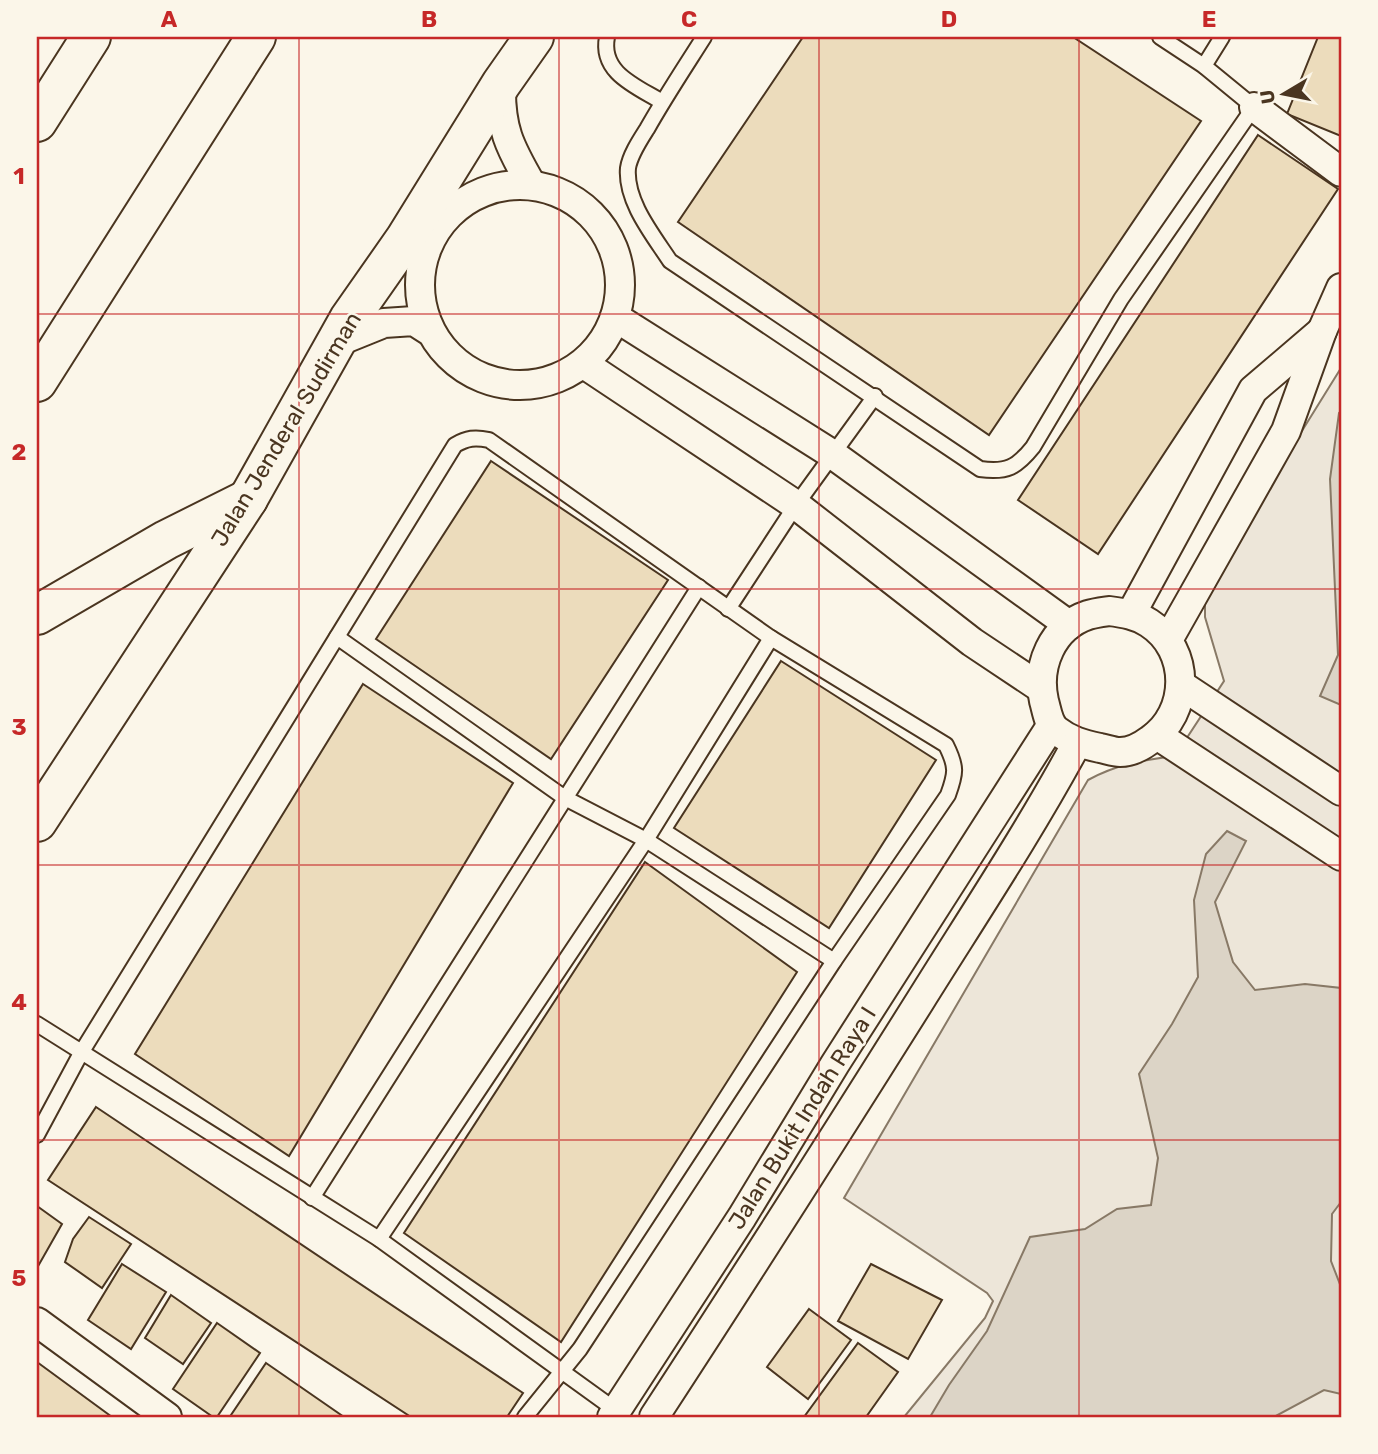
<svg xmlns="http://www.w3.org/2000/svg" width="1378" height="1454" font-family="Rubik,sans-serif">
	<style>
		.grass { fill: #ede6d9; stroke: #887966; stroke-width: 2 }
		.water { fill: #dcd4c6; stroke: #887966; stroke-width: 2 }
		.building { fill: #ecdcbc; stroke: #4a3520; stroke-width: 2 }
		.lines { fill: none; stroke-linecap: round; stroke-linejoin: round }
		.lane-casing { stroke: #4a3520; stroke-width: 18 }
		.street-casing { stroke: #4a3520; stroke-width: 32 }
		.secondary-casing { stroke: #4a3520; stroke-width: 42 }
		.highway-casing { stroke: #4a3520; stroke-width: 42 }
		.lane { stroke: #fbf6e9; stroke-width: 14 }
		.street { stroke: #fbf6e9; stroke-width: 28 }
		.secondary { stroke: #fbf6e9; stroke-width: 38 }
		.highway { stroke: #fbf6e9; stroke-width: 38 }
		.grid { fill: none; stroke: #c62828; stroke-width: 2; stroke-opacity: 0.55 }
		.labels { text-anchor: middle; stroke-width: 5; stroke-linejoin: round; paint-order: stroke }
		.street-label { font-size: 23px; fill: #4a3520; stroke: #fbf6e9 }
		.neatline { fill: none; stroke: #c62828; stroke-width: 2.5 }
		.grid-label { font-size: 23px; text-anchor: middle; font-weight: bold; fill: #c62828 }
	</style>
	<rect width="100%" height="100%" fill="#fbf6e9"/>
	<path class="grass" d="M1341 368V1417H904L985 1318 993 1301 987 1293 844 1198 1088 780C1117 764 1144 760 1175 756L1224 681 1205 617V587Z"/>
	<g class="water">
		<path d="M1341 411V705L1320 696 1338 655 1330 479 1339 413Z"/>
		<path d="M1227 831 1246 841 1215 902 1233 962 1255 990 1305 984 1341 988V1202L1332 1214 1331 1261 1341 1287V1394L1324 1390 1274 1417H930L949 1385 987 1331 1030 1237 1085 1229 1117 1209 1151 1205 1158 1158 1139 1074 1172 1024 1198 977 1194 900 1206 854Z"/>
	</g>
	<g class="building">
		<path d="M803 37H1073L1201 121 989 435 678 222Z"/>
		<path d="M1318 37H1341V136L1287 114Z"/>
		<path d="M1258 135 1338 189 1098 554 1018 500Z"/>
		<path d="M491 461 668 580 551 759 376 639Z"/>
		<path d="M781 661 936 760 829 928 674 828Z"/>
		<path d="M363 684 513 783 289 1156 135 1054Z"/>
		<path d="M645 862 797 972 561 1342 404 1233Z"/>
		<path d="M96 1107 523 1393 507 1417H411L48 1180Z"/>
		<path d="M37 1206 62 1224 37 1268Z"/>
		<path d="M89 1217 131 1244 102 1288 65 1262 73 1239Z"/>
		<path d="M122 1264 166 1292 131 1349 88 1320Z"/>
		<path d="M871 1264 942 1300 908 1359 838 1321Z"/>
		<path d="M171 1295 211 1323 183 1364 145 1338Z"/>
		<path d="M809 1309 851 1340 808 1399 767 1367Z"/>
		<path d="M217 1323 260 1353 217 1417H213L173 1389Z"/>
		<path d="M858 1343 898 1372 866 1417H804Z"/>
		<path d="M37 1362 112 1417H37Z"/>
		<path d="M266 1363 344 1417H234L231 1415Z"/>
	</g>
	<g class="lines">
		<defs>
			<g id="lane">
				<path d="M607 37C600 73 636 86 662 102"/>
				<path d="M704 37C685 67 665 97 647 129 640 140 630 155 628 168 625 201 653 235 670 261L980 469C1007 473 1017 467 1033 447L1121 299 1254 107 1204 66 1160 37"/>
				<path d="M1204 66 1222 37"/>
				<path d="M728 609 796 505 875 396"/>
				<path d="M337 637 565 798 646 840 834 961"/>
				<path d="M37 1024 379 1239 621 1414"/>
				<path d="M37 1135 81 1053 455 445C467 438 475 437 489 440L771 638 946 745C957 767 956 773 948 795L834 961 580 1349 525 1417"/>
				<path d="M312 1198 699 587"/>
				<path d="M379 1239 646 840 771 638"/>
			</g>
			<g id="street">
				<path d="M501 84C500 128 509 146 531 184"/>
				<path d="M1254 107 1341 172"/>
				<circle cx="520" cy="285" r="100"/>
				<path d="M615 317 832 454 1069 625"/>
				<path d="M337 342 384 323 414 321 428 330"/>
				<path d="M584 364 796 505 972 642 1041 688"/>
				<path d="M1109 611C1124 613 1137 615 1149 623 1191 650 1190 713 1150 740 1142 746 1131 752 1120 752 1114 752 1106 749 1100 748 1082 744 1070 741 1056 730 1048 723 1047 711 1044 701 1036 666 1052 627 1088 615 1094 613 1102 612 1109 611Z"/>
				<path d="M1131 614 1253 390 1322 331"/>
				<path d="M1168 640 1286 431 1322 331 1341 288"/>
				<path d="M1181 685 1341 791"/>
				<path d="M1157 735 1341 856"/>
				<path d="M37 1322 167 1417"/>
				<path d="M612 1417 742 1217 835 1064 1051 726"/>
				<path d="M654 1417C744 1279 832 1141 920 1001 973 916 1029 832 1077 743"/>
			</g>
			<path id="secondary" d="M37 822 248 499 349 319 405 239 501 84 534 37"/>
			<g id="highway">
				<path d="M37 122 91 37"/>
				<path d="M37 382 256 37"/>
				<path d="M37 615 166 540 248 499"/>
			</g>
		</defs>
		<use href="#lane" class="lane-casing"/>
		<use href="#street" class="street-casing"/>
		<use href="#secondary" class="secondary-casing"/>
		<use href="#highway" class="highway-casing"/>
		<use href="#lane" class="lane"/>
		<use href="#street" class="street"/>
		<use href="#secondary" class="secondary"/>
		<use href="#highway" class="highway"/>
	</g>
	<path class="grid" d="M299 37V1417M559 37V1417M819 37V1417M1079 37V1417M37 314H1341M37 589H1341M37 865H1341M37 1140H1341"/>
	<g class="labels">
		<g class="street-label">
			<text transform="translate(286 429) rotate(-59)" y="8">Jalan Jenderal Sudirman</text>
			<text transform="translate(802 1118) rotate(-58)" y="8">Jalan Bukit Indah Raya I</text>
		</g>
	</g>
	<rect width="1378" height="1454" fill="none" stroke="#fbf6e9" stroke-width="77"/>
	<g transform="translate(1284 94) rotate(260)" stroke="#fbf6e9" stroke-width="5" paint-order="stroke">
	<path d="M0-5L12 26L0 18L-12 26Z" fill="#4a3520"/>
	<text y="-10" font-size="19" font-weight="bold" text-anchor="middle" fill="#4a3520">U</text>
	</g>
	<rect x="38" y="38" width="1302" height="1378" class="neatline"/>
	<g class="grid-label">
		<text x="169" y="27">A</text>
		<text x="429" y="27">B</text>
		<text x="689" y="27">C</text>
		<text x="949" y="27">D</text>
		<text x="1209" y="27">E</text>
		<text x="19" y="184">1</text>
		<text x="19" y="460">2</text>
		<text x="19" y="735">3</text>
		<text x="19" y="1010">4</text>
		<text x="19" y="1286">5</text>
	</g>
</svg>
